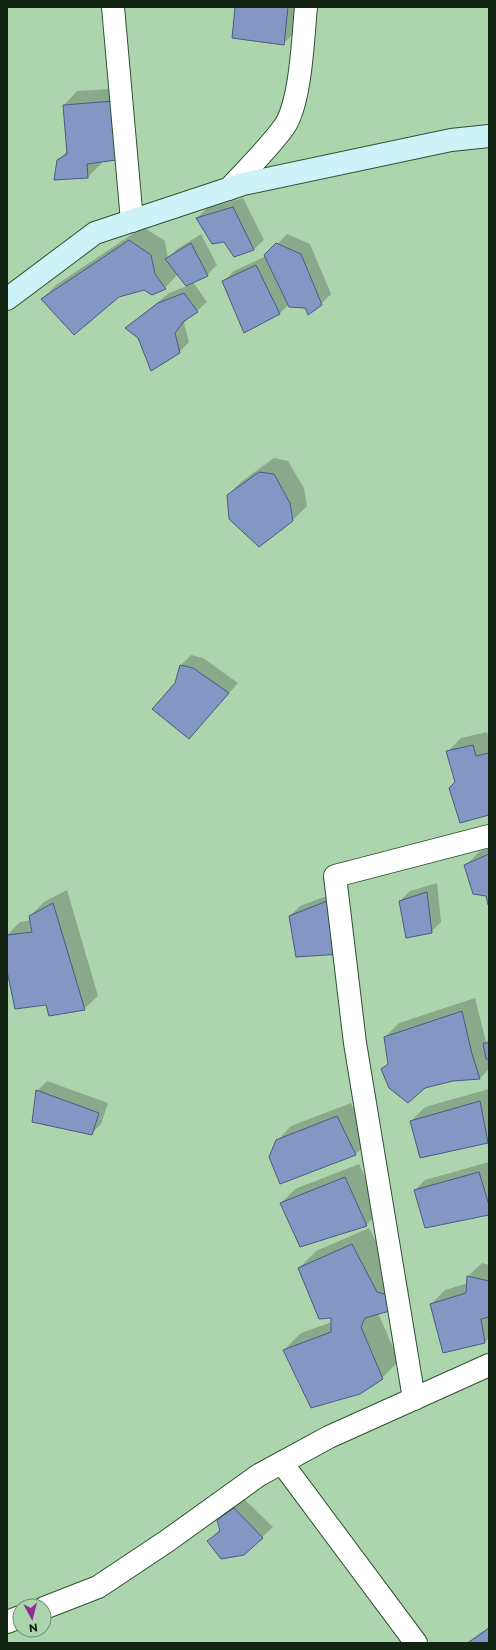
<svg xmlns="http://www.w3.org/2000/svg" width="496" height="1650" font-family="Montserrat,sans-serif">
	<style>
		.shadow { fill: #0003 }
		.building { fill: #8397c4; stroke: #495b83 }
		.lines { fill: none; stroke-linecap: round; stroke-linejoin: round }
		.street-casing { stroke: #2e5230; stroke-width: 24 }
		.secondary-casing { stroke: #2e5230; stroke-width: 24 }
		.street { stroke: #fff; stroke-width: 22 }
		.secondary { stroke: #cdf2f7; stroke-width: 22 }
	</style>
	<rect width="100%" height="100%" fill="#acd5ad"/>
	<g class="shadow">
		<path d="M236 7H300L297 30 283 44Z"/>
		<path d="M128 88 102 163 88 177 58 160 68 150 64 105 77 91Z"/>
		<path d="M243 198 264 240 254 249 224 241 197 218 207 208Z"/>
		<path d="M143 227 165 241 168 258 177 249 201 234 217 265 207 275 193 282 207 302 184 323 189 342 179 352 138 337 126 328 169 293 187 286 178 274 165 288 152 293 144 289 42 299 56 285Z"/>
		<path d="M287 234 310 244 331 294 321 304 305 307 289 304 280 313 245 332 224 281 234 271 266 256Z"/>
		<path d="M274 458 288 461 304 488 307 506 293 520 228 495 242 481Z"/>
		<path d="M191 655 203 658 238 683 189 738 176 683 181 665Z"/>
		<path d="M487 732 489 740V814L456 783 447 752 461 738Z"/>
		<path d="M489 847V904L487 895 465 866 479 852Z"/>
		<path d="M437 883 441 922 431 932 400 901 410 891Z"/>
		<path d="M67 890 98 996 84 1009 46 1004 7 966V935L20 922 31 920 30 916 44 902Z"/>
		<path d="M337 892 351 943 290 916 300 906Z"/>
		<path d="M475 998 486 1042 489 1039V1069L480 1078 453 1080 382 1069 389 1063 385 1037 399 1023Z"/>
		<path d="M47 1081 108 1103 101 1124 91 1134 37 1091Z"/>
		<path d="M489 1089 488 1143 411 1121 425 1107Z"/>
		<path d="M351 1103 369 1141 355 1155 277 1141 291 1126Z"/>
		<path d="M7 1110H8L7 1128Z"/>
		<path d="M489 1162V1214L426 1226 415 1190 425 1180Z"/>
		<path d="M359 1164 380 1211 366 1225 281 1203 295 1189Z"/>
		<path d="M369 1228 394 1276 404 1278 409 1292 392 1309 378 1313 399 1361 382 1378 284 1350 301 1333 332 1322V1316L299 1268 316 1251Z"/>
		<path d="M482 1263 489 1265V1338L485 1342 431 1304 445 1290 468 1283V1276Z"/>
		<path d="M244 1499 273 1527 244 1554 208 1541 221 1529 218 1520 228 1510Z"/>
		<path d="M489 1627V1643H466Z"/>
	</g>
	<g class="building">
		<path d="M235 7H288L284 45 232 38Z"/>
		<path d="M114 101 116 160 87 164 88 178 54 180 57 160 67 154 63 105Z"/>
		<path d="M233 207 254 250 234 257 224 242 212 244 196 218Z"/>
		<path d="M129 240 151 255 155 274 166 289 152 295 144 290 119 297 74 335 41 299Z"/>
		<path d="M191 243 208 276 186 286 165 259Z"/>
		<path d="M276 243 301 254 322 305 308 315 305 308 289 307 264 255Z"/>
		<path d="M256 265 280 314 244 333 222 281Z"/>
		<path d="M184 293 198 312 184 321 175 333 180 353 151 371 138 338 125 328 158 303Z"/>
		<path d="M259 472 274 474 290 503 293 521 259 547 229 519 227 495Z"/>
		<path d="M180 665 193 668 229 693 189 739 152 709 175 683Z"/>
		<path d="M473 745 476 756 489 753V815L460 823 449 788 455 782 446 751Z"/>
		<path d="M489 854V905H488L486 896 473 894 464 865Z"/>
		<path d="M427 892 432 933 406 938 399 901Z"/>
		<path d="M327 901 341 954 296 957 289 916Z"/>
		<path d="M53 903 85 1010 49 1016 46 1005 15 1009 7 971V935L32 932 29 916Z"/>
		<path d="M462 1011 472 1054 480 1079 453 1081 425 1088 408 1103 389 1088 381 1069 388 1064 384 1037Z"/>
		<path d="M483 1043H489V1059H486Z"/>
		<path d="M36 1090 99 1113 92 1135 32 1122Z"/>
		<path d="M480 1101 488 1143 420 1158 410 1121Z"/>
		<path d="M337 1116 356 1155 280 1184 269 1157 276 1140Z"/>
		<path d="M479 1172 489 1205V1215L425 1228 414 1190Z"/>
		<path d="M345 1177 367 1226 300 1247 280 1203Z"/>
		<path d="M352 1244 377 1292 388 1295 393 1310 365 1318 361 1327 383 1379 360 1394 311 1408 283 1350 331 1332V1318L319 1319 298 1268Z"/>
		<path d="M467 1276 489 1281V1317L481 1319 485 1343 443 1353 430 1304 466 1293Z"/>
		<path d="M234 1508 263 1538 244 1555 221 1559 207 1541 220 1531 217 1520Z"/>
		<path d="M489 1628V1643H468Z"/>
	</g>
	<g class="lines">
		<defs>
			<g id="street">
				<path d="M113 7 132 221"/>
				<path d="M229 189C247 169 268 149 284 127 301 103 303 37 306 7"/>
				<path d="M414 1399 355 1043 335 876 489 836"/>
				<path d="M282 1463 416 1643"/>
				<path d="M44 1608 98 1587 167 1541 259 1475 329 1437 489 1365"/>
				<path d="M7 1622 20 1617"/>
			</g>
			<path id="secondary" d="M7 299 95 233 243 184 451 140 489 136"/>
		</defs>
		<use href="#street" class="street-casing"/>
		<use href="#secondary" class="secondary-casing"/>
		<use href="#street" class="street"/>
		<use href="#secondary" class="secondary"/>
	</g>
	<rect width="496" height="1650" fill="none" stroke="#122213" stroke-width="16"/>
	<g transform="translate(32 1618) rotate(173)"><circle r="19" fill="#acd5ad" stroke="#6e8d6f"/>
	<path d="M0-3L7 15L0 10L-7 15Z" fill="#8f2d95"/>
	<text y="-6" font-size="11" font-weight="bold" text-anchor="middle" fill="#122213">N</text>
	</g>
</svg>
